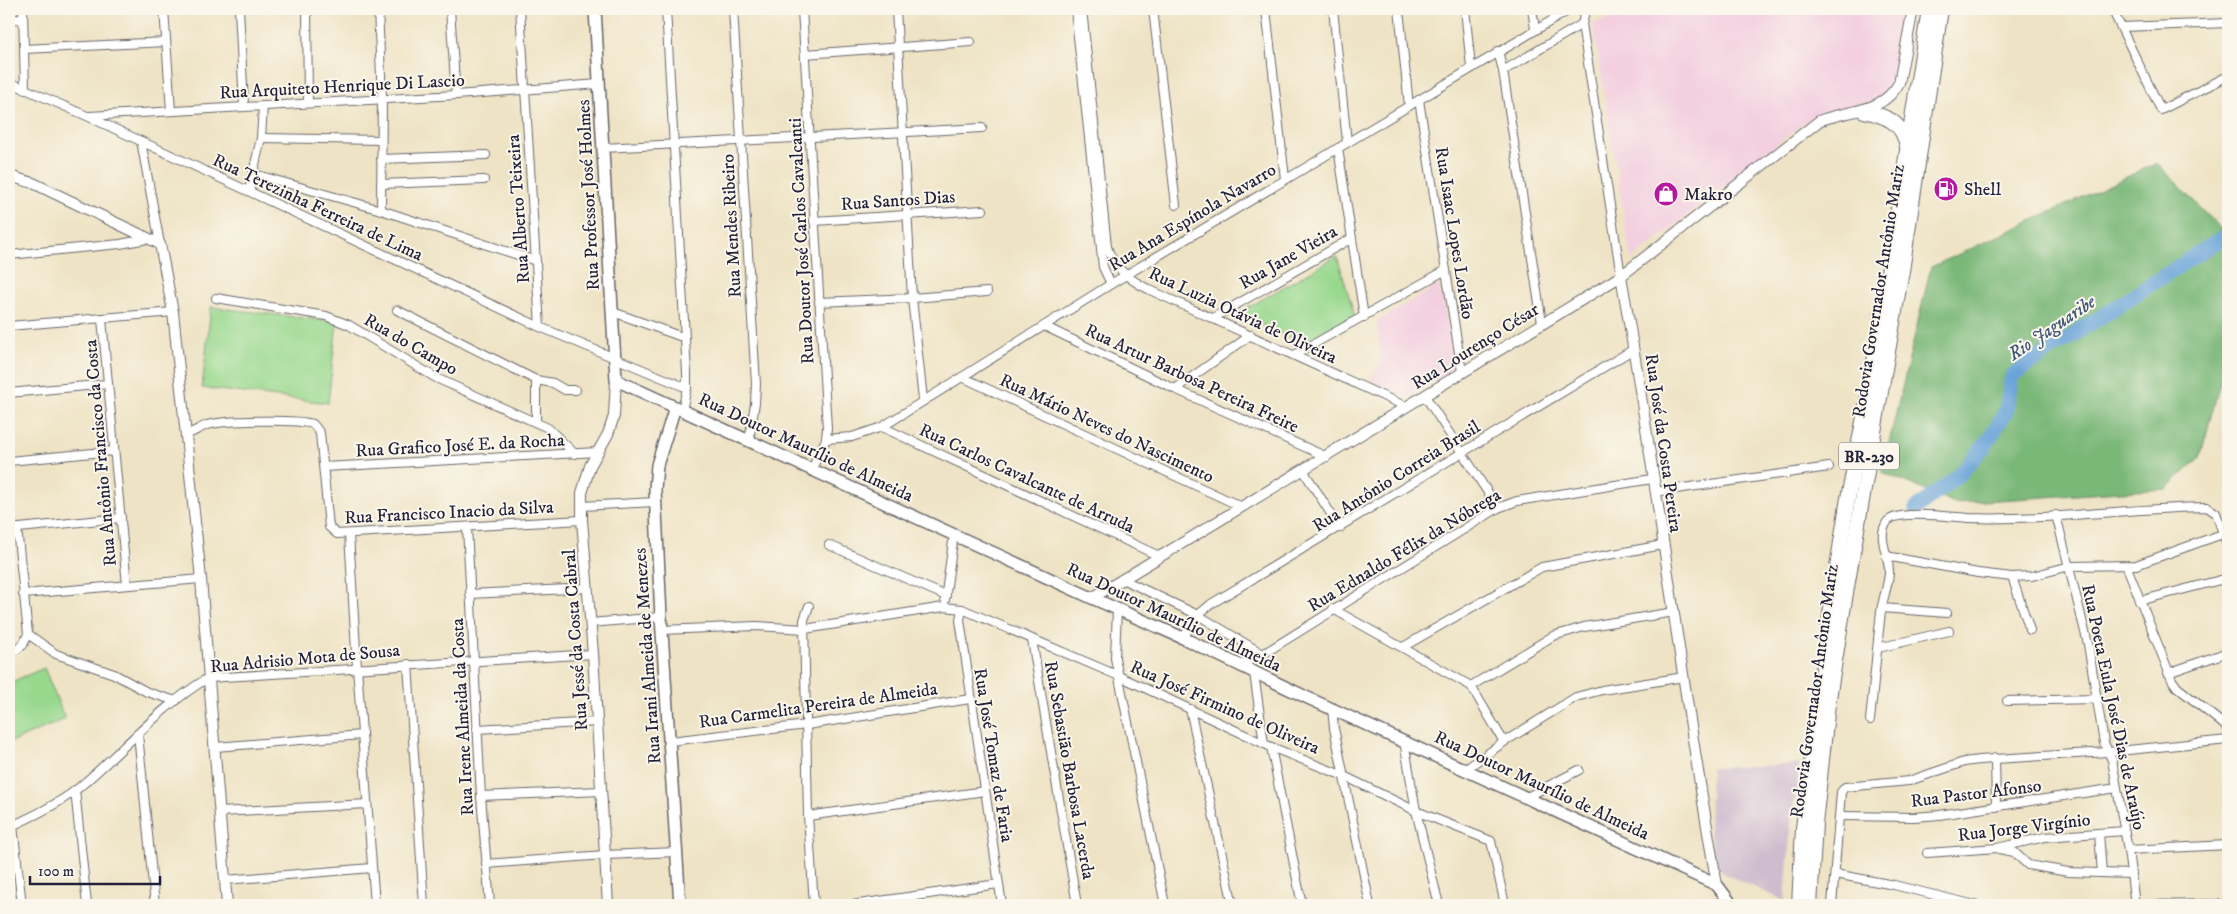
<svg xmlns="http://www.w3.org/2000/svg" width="2237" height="914" font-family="'IM FELL DW Pica',serif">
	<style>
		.built { fill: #f3cfe0 }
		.industrial { fill: #cfbdcf }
		.green { fill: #98d88d; stroke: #5d7d64 }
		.forest { fill: #7ab878; stroke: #4e6d5a }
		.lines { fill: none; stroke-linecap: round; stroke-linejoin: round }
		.river { stroke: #67a3d8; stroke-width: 15 }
		.minor-casing { stroke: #69666b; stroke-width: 10 }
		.tertiary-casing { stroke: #69666b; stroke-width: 12 }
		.secondary-casing { stroke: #69666b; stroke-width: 14 }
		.trunk-casing { stroke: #69666b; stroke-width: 16 }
		.minor { stroke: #fff; stroke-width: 8 }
		.tertiary { stroke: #fff; stroke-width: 10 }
		.secondary { stroke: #fff; stroke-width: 11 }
		.trunk { stroke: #fff; stroke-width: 14 }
		.labels { text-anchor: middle; stroke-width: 4; stroke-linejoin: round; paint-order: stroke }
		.shield { fill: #fbf7ec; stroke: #636270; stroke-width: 1 }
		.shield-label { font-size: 16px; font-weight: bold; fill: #22223b }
		.street-label { font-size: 18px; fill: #22223b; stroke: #fbf7ec }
		.poi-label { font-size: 18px; fill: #22223b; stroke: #fbf7ec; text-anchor: start }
		.water-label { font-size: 19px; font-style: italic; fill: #3e567a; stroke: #fbf7ec }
	</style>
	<rect width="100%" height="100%" fill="#fbf7ec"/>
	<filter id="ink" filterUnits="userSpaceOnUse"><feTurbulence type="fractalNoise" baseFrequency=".02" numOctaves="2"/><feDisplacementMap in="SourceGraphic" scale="10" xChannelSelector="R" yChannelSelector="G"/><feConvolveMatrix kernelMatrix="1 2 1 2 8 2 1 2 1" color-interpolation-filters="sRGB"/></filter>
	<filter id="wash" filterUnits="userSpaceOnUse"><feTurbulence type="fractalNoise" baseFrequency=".0096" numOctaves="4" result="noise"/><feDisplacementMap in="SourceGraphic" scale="20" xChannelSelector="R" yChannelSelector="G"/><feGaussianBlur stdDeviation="1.12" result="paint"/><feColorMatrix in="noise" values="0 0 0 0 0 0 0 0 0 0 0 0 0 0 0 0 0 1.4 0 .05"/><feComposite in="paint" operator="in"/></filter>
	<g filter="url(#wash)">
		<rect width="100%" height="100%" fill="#eee3c4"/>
		<g class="built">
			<path d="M1641 9H1909L1897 79 1883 99 1829 110 1812 116 1631 260 1593 24Z"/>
			<path d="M1439 285 1456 368 1406 397 1369 380 1382 362 1376 322Z"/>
		</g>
		<path class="industrial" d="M1800 764 1791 821 1785 901 1725 874 1714 860 1709 826 1711 768Z"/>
		<g class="green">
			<path d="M1337 256 1355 317 1306 345 1237 314Z"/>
			<path d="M211 307 337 322 328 403 202 388Z"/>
			<path d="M44 668 65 719 9 743V683Z"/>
		</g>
		<path class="forest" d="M2157 163 2228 236V352L2200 458 2166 489 1955 503 1882 472 1931 267Z"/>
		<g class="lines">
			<path class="river" d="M1916 509 1961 473 1986 444 2006 411 2012 375 2228 234"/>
		</g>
	</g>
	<g filter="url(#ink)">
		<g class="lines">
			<defs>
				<g id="minor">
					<path d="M23 9 25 90"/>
					<path d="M164 9 171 111"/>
					<path d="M239 9 244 106"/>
					<path d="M307 9 308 103"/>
					<path d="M378 9 382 98 381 210"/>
					<path d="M450 9 456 95"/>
					<path d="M520 9 540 327"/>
					<path d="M666 9 687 373V388L682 410"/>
					<path d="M733 9 756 384 755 403 749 441"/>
					<path d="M802 9 827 428 826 439 812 469"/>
					<path d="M896 9 912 298 923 400"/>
					<path d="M1075 9 1103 267 1111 284"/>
					<path d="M1082 9 1107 247C1114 269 1130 280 1150 290L1407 407"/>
					<path d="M1153 9 1176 205"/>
					<path d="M1266 9 1285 179"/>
					<path d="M1333 9 1347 142"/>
					<path d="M1399 9 1409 106"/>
					<path d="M1465 9 1471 67"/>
					<path d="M1532 9 1535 29"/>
					<path d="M1580 9 1584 16 1582 24 1621 276"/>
					<path d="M2112 9 2161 110 2228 76"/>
					<path d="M9 18 23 20"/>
					<path d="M2121 27 2228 23"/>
					<path d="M24 49 166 42"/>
					<path d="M1498 51 1503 71 1542 323"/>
					<path d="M805 54 971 42"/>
					<path d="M1503 71 1582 24"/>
					<path d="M9 82 87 116 540 327 687 388"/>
					<path d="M1419 100 1462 372"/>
					<path d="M89 116 456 95 599 84"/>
					<path d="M261 138 381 140"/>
					<path d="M141 141 160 244"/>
					<path d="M603 148 982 128"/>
					<path d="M1338 148 1364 317"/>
					<path d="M381 159 486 155"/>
					<path d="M254 174 381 210 536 261"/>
					<path d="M381 184 484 180"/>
					<path d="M249 191 261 138 263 106"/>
					<path d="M814 221 983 210"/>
					<path d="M9 255 120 244 147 239"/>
					<path d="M216 298 326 316 349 325 436 378 548 428 575 454"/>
					<path d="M819 302 912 298 987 292"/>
					<path d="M397 310 536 380V422"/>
					<path d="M613 312 685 338"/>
					<path d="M1213 318 1352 238"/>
					<path d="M102 319 127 585"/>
					<path d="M9 326 173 312"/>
					<path d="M1044 326 1175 389 1327 457"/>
					<path d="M1294 355 1446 270"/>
					<path d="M962 377 1240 506"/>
					<path d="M536 380 553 383 565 390H576"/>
					<path d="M1175 389 1251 335"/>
					<path d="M9 393 108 384"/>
					<path d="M1425 396 1498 508"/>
					<path d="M882 427 1159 556"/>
					<path d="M186 435C193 432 200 428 207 425 224 420 297 419 313 424L320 433 329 527 337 534 582 520"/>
					<path d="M826 439 852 437 882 427 1111 284 1571 9"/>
					<path d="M9 461 114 451"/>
					<path d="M324 467 598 452"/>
					<path d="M1303 470 1340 528"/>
					<path d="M1655 492 1829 467"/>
					<path d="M582 506 655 502"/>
					<path d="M2056 515 2088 644 2104 743 2112 760 2128 850 2135 905"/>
					<path d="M467 527 481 796 490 905"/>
					<path d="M9 529 121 518"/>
					<path d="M349 534 357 667 375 905"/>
					<path d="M829 545 946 596"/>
					<path d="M1886 556 1978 573 2012 577 2032 576 2070 566 2136 565 2228 532"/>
					<path d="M2127 567 2172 680 2177 687 2228 728"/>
					<path d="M2012 577 2030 630"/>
					<path d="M1122 579 1198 615 1263 654"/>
					<path d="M23 594 201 579"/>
					<path d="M470 594 588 588"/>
					<path d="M945 600 954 534"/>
					<path d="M2139 601 2228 578"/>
					<path d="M809 606 804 620 808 816 814 905"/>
					<path d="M1882 608 1947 613"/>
					<path d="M962 609 960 620 1002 905"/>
					<path d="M1117 609 1115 658 1165 905"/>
					<path d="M1333 609 1471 686 1504 742"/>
					<path d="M590 623 661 617"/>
					<path d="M662 630 756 626 805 629 944 607 962 609 1119 676 1271 747 1344 776 1416 811 1491 841 1505 905"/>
					<path d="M28 634 56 654 114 674 147 692 176 701"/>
					<path d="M1183 638 1198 615 1211 604 1634 349"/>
					<path d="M1032 640 1077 905"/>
					<path d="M1403 647 1542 567 1663 545"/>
					<path d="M1878 648 1949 631"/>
					<path d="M9 655 23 645 28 634 17 528"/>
					<path d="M408 664 424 905"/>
					<path d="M1240 665 1263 654 1498 508 1517 501 1652 479"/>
					<path d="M1254 673 1264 744"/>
					<path d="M2168 673 2228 652"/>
					<path d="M1471 686 1553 636 1584 627 1674 612"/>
					<path d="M2007 701 2097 699"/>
					<path d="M1332 708 1334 728 1370 905"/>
					<path d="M1190 709 1233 905"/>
					<path d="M1870 720C1874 684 1877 647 1881 611 1883 598 1888 586 1889 573 1890 556 1876 538 1887 522 1896 509 1952 517 1968 518 2048 521 2127 508 2207 507L2216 513 2228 547"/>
					<path d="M477 729 597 722"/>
					<path d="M138 734 155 905"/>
					<path d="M670 741 807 725 970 699"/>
					<path d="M1404 741 1416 811 1439 905"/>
					<path d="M215 747 362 735"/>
					<path d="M1271 747 1302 905"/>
					<path d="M1995 758 1996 807"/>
					<path d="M1466 769 1504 742 1576 697 1602 690 1684 677"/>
					<path d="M75 790 87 905"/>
					<path d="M481 796 601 791"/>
					<path d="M1525 798 1579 770"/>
					<path d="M220 812 367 804"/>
					<path d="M808 816 985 791"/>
					<path d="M1839 816 1914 817 1939 815 2117 788"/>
					<path d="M13 826 22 905"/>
					<path d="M9 827C32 817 56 805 76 790 120 754 159 707 208 678L593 654"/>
					<path d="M2099 833 2102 873"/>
					<path d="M1999 849 2014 852 2028 865 2068 872 2132 874"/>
					<path d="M2128 850 2228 845"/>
					<path d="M1927 853 1997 848 2045 837 2124 831"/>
					<path d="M486 864 605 855 677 852"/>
					<path d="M1835 874 1894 885 1975 905"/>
					<path d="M225 880 372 868"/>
					<path d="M852 905 998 884"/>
					<path d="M1832 905 1841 792 1845 787 1909 781 1964 762 1979 760 2108 752 2228 740"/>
					<path d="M2135 905 2228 904"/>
				</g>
				<g id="tertiary">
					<path d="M9 176 33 183 160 244 173 312 201 579 227 905"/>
					<path d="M1621 276C1657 478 1681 683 1717 885"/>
					<path d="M1092 598 1621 276 1819 121C1849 109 1882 114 1899 83L1913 9"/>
					<path d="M608 905 593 654 582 520V493L590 466 608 434 614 416 616 380"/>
				</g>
				<g id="secondary">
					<path d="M595 9 616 380 1092 598 1183 638 1308 698 1717 885 1732 905"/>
					<path d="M675 407 657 465 655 489 661 617 680 905"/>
				</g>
				<g id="trunk">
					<path d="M1864 111C1886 116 1903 122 1907 147"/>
					<path d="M1799 905 1803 828 1832 599 1848 498 1872 376 1929 9"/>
					<path d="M1810 905 1815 824 1828 704 1847 587 1902 271 1941 9"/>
				</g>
			</defs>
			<use href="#minor" class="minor-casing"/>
			<use href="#tertiary" class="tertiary-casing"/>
			<use href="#secondary" class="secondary-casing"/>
			<use href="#trunk" class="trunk-casing"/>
			<use href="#minor" class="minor"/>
			<use href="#tertiary" class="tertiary"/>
			<use href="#secondary" class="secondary"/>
			<use href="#trunk" class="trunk"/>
		</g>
	</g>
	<defs>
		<symbol id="fuel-disc" viewBox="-11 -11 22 22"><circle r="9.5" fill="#b5179e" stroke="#fbf7ec"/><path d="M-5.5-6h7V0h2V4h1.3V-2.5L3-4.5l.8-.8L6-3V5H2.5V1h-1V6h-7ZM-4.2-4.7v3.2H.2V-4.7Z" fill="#fff"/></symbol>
		<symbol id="shop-disc" viewBox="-11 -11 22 22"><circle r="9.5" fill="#b5179e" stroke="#fbf7ec"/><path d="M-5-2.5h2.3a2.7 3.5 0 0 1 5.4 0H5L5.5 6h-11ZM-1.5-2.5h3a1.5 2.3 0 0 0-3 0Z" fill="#fff"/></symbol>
	</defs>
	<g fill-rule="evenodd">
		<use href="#fuel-disc" x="1932" y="175" width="28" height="28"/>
		<use href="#shop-disc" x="1652" y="180" width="28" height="28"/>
	</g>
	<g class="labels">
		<rect class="shield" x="1839" y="442.5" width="60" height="27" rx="4"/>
		<g class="shield-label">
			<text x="1869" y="462">BR-230</text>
		</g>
		<g class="street-label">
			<text transform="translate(342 86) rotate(-3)" y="6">Rua Arquiteto Henrique Di Lascio</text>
			<text transform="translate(588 195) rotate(-93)" y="6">Rua Professor José Holmes</text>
			<text transform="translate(898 200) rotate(-4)" y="6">Rua Santos Dias</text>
			<text transform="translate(318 207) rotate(25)" y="6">Rua Terezinha Ferreira de Lima</text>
			<text transform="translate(518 209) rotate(-94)" y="6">Rua Alberto Teixeira</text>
			<text transform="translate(1192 217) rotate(-31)" y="6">Rua Ana Espínola Navarro</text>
			<text transform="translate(731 226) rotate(-93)" y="6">Rua Mendes Ribeiro</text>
			<text transform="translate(1455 233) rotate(81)" y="6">Rua Isaac Lopes Lordão</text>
			<text transform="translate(801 241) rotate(-93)" y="6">Rua Doutor José Carlos Cavalcanti</text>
			<text transform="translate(1288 257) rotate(-30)" y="6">Rua Jane Vieira</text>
			<text transform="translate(1878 291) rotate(-81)" y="6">Rodovia Governador Antônio Mariz</text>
			<text transform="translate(1243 315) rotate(25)" y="6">Rua Luzia Otávia de Oliveira</text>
			<text transform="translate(411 344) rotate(30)" y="6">Rua do Campo</text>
			<text transform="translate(1475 346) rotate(-32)" y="6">Rua Lourenço César</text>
			<text transform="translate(1192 378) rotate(25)" y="6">Rua Artur Barbosa Pereira Freire</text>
			<text transform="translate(1107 428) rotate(25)" y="6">Rua Mário Neves do Nascimento</text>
			<text transform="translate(1664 443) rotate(82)" y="6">Rua José da Costa Pereira</text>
			<text transform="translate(460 445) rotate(-3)" y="6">Rua Grafico José E. da Rocha</text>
			<text transform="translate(806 447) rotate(25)" y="6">Rua Doutor Maurílio de Almeida</text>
			<text transform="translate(100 453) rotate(-95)" y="6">Rua Antônio Francisco da Costa</text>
			<text transform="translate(1396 476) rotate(-32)" y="6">Rua Antônio Correia Brasil</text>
			<text transform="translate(1027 478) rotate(25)" y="6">Rua Carlos Cavalcante de Arruda</text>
			<text transform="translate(449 512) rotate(-3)" y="6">Rua Francisco Inacio da Silva</text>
			<text transform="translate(1404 550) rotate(-31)" y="6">Rua Ednaldo Félix da Nóbrega</text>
			<text transform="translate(1174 617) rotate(25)" y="6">Rua Doutor Maurílio de Almeida</text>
			<text transform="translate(575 640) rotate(-94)" y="6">Rua Jessé da Costa Cabral</text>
			<text transform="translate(647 656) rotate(-94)" y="6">Rua Irani Almeida de Menezes</text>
			<text transform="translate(305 658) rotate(-5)" y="6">Rua Adrisio Mota de Sousa</text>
			<text transform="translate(1814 691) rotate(-82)" y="6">Rodovia Governador Antônio Mariz</text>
			<text transform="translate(818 705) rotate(-8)" y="6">Rua Carmelita Pereira de Almeida</text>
			<text transform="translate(1225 707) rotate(24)" y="6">Rua José Firmino de Oliveira</text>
			<text transform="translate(2114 707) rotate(78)" y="6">Rua Poeta Eula José Dias de Araújo</text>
			<text transform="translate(462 717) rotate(-93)" y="6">Rua Irene Almeida da Costa</text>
			<text transform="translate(994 755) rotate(81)" y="6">Rua José Tomaz de Faria</text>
			<text transform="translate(1070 770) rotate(80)" y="6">Rua Sebastião Barbosa Lacerda</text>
			<text transform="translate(1542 785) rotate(25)" y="6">Rua Doutor Maurílio de Almeida</text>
			<text transform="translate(1976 793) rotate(-7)" y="6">Rua Pastor Afonso</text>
			<text transform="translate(2024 827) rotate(-7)" y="6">Rua Jorge Virgínio</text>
		</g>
		<g class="poi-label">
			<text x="1964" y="195">Shell</text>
			<text x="1684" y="200">Makro</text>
		</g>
		<g class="water-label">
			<text transform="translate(2051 327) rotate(-34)" y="7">Rio Jaguaribe</text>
		</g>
	</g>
	<rect width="2237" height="914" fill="none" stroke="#fbf7ec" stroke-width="30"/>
	<path d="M30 876v8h130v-8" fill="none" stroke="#22223b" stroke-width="2.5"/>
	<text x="38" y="876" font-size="15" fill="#22223b" stroke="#fbf7ec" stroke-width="4" paint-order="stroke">100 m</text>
</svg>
